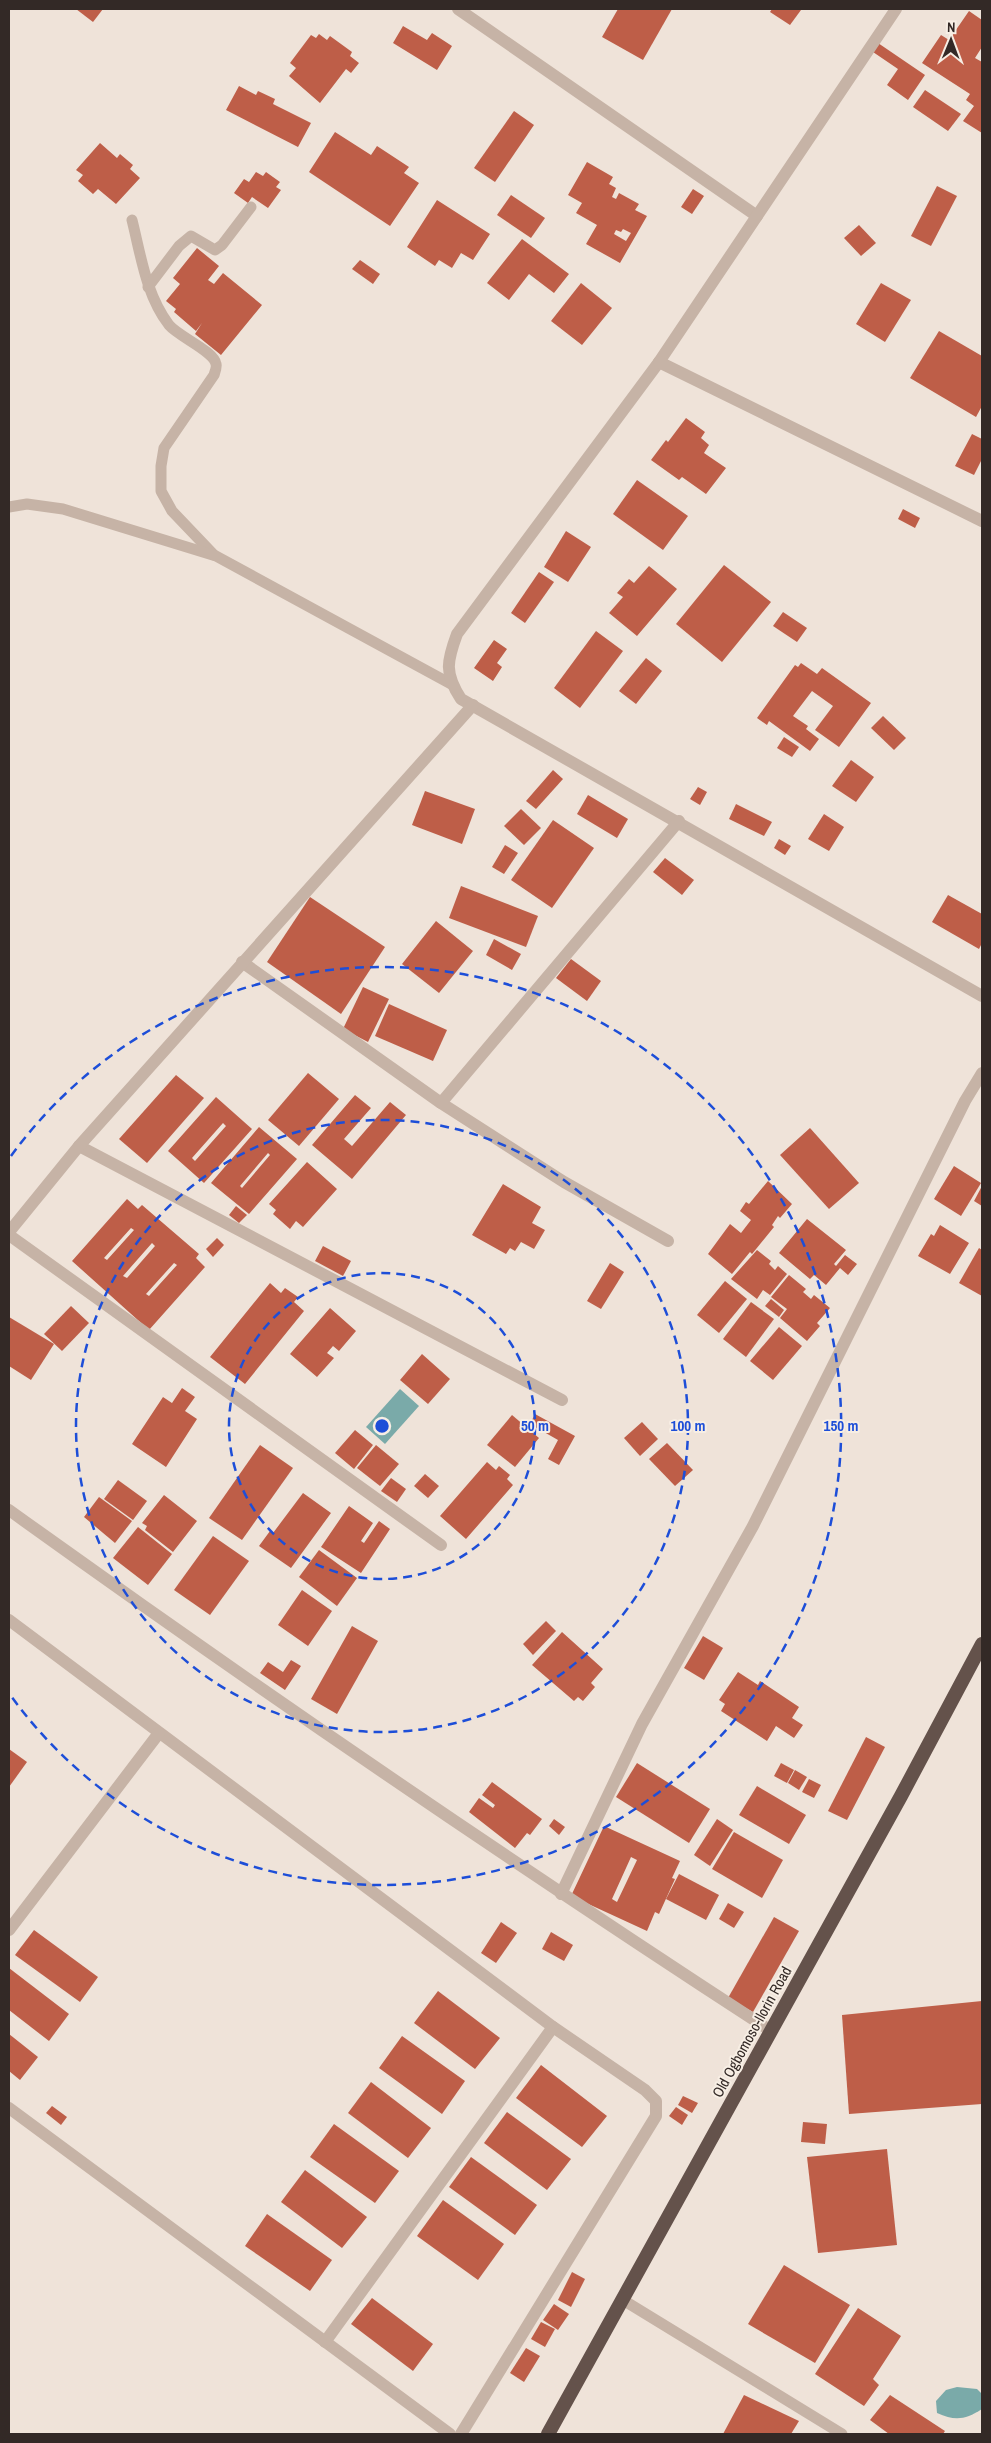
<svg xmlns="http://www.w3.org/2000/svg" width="991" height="2443" font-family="'Archivo Narrow',sans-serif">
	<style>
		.water { fill: #7aaaa9 }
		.building { fill: #be5e48; fill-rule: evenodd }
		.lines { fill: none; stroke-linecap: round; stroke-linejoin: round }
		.service { stroke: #c6b3a6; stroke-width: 11 }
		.minor { stroke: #c6b3a6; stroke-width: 12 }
		.trunk { stroke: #64524b; stroke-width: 14 }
		.ring { fill: none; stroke: #1d4ed8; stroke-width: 2.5; stroke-dasharray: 9 6 }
		.labels { text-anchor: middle; stroke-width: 4; stroke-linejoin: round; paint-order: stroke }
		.street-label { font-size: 15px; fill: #332926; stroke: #f7eee4 }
		.centre { fill: #1d4ed8; stroke: #f7eee4; stroke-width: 2.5 }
		.ring-label { font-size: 15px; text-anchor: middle; font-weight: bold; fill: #1d4ed8; stroke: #f7eee4; stroke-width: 4; stroke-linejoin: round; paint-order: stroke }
	</style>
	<rect width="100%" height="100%" fill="#efe3d9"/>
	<g class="water">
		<path d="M400 1389 419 1406 385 1444 366 1427Z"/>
		<path d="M957 2387 977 2389 982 2394V2409C965 2420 955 2421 937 2413L936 2401 946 2390Z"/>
	</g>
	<g class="building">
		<path d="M76 9H103L93 22Z"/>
		<path d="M618 9H672L643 60 602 37Z"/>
		<path d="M772 9H800L801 10 790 25 770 12Z"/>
		<path d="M969 11 982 20V47L975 58 982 62V133L963 121 974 106 966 100 970 94 922 63 941 35 949 40Z"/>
		<path d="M403 26 427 40 432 33 452 46 437 70 393 43Z"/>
		<path d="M319 34 327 40 330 36 352 52 350 56 359 63 351 73 346 69 320 103 289 76 296 68 290 63 311 35 316 38Z"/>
		<path d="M878 43 925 75 908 100 887 85 898 69 873 52Z"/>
		<path d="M239 86 256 95 258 91 275 99 273 104 311 123 298 147 226 110Z"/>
		<path d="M925 90 961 114 948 131 913 107Z"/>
		<path d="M514 111 534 125 495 182 474 168Z"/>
		<path d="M335 132 371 155 377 146 409 167 404 173 419 183 390 226 309 172Z"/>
		<path d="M100 143 117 158 120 154 133 165 130 169 140 178 116 204 98 189 93 194 78 181 83 175 76 170Z"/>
		<path d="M587 162 613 177 609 184 616 188 612 197 616 199 619 193 639 204 635 210 647 216 620 263 586 244 597 225 576 213 582 203 568 195ZM623 229 631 233 626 241 614 234 616 230 621 232Z"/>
		<path d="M256 172 263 176 266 172 280 182 276 187 281 190 268 208 252 197 248 203 234 193 244 179 249 182Z"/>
		<path d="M937 186 957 196 931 246 911 236Z"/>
		<path d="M693 189 704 196 692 214 681 207Z"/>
		<path d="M511 195 545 218 531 238 497 215Z"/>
		<path d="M437 200 490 234 473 260 461 253 452 268 439 260 435 266 407 247Z"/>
		<path d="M859 225 876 243 861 256 844 238Z"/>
		<path d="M522 239 569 274 554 293 529 274 509 300 487 283Z"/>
		<path d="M197 248 219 266 208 280 214 284 223 273 262 305 221 355 195 334 202 323 196 331 174 312 176 309 166 301 180 284 173 278Z"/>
		<path d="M360 260 380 274 373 284 352 269Z"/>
		<path d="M581 283 612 308 582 345 551 321Z"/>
		<path d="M881 283 911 300 885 342 856 324Z"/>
		<path d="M939 331 982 356V406L976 417 910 378Z"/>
		<path d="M686 418 705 432 701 438 709 445 704 453 726 468 706 494 682 477 679 480 651 460 666 440 668 442Z"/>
		<path d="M972 434 982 439V459L974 475 955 466Z"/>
		<path d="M637 480 688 516 663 550 613 514Z"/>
		<path d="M903 509 920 518 915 528 898 519Z"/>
		<path d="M566 531 591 547 568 582 544 567Z"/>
		<path d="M724 565 771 602 722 662 676 624Z"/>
		<path d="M649 566 677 589 637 636 609 613 623 597 617 593 629 579 634 583Z"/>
		<path d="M539 572 554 582 525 623 511 613Z"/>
		<path d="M783 612 807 628 797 642 773 626Z"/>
		<path d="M596 631 623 651 580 708 554 688Z"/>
		<path d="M494 640 507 649 497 663 502 667 493 681 474 668Z"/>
		<path d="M646 658 662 671 636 704 619 691Z"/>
		<path d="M801 663 817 674 822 668 871 703 839 747 815 730 833 706 812 691 793 716 808 726 806 729 819 739 810 751 769 721 767 725 757 718 795 665 798 667Z"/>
		<path d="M883 716 906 738 894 750 871 728Z"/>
		<path d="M784 737 799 747 792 757 777 748Z"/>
		<path d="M851 760 874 777 856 802 832 786Z"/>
		<path d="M553 770 563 779 536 809 526 801Z"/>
		<path d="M698 787 707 792 700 805 690 799Z"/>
		<path d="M425 791 475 809 462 844 412 825Z"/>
		<path d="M588 795 628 819 617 838 577 814Z"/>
		<path d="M736 804 772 822 764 836 729 819Z"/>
		<path d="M521 809 541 828 524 845 504 826Z"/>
		<path d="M824 814 844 827 829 851 808 839Z"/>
		<path d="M553 820 594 848 552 908 511 880Z"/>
		<path d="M779 839 791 846 785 855 774 848Z"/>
		<path d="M505 845 518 853 504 874 492 867Z"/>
		<path d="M665 858 694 880 682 895 653 872Z"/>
		<path d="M461 886 538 916 526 947 449 918Z"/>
		<path d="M948 895 982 914V943L979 949 932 922Z"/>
		<path d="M310 897 385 947 341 1014 267 962Z"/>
		<path d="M436 921 473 951 439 993 402 964Z"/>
		<path d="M494 939 521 954 512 970 486 955Z"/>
		<path d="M571 959 601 981 587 1001 556 978Z"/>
		<path d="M363 987 389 999 368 1042 343 1029Z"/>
		<path d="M389 1004 447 1030 433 1061 375 1036Z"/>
		<path d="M308 1073 339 1099 299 1146 268 1120Z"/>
		<path d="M176 1075 204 1098 147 1163 119 1139Z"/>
		<path d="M355 1095 371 1108 344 1139 352 1146 390 1102 406 1115 352 1179 312 1145Z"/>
		<path d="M216 1097 252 1129 204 1183 168 1151ZM223 1123 226 1126 195 1161 192 1158Z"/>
		<path d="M259 1127 297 1159 249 1214 211 1183ZM268 1153 270 1155 242 1188 240 1186Z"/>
		<path d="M810 1128 859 1183 829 1209 780 1155Z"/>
		<path d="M307 1162 337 1189 303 1227 296 1221 290 1229 273 1214 276 1210 269 1204Z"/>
		<path d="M954 1166 981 1183 961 1216 934 1199Z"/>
		<path d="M768 1181 792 1204 780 1218 778 1216 772 1225 774 1227 752 1254 750 1252 732 1274 708 1254 730 1224 741 1233 751 1220 740 1211 746 1202 749 1204Z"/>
		<path d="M503 1184 541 1207 532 1223 545 1230 534 1249 521 1242 515 1251 510 1248 506 1254 472 1235Z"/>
		<path d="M982 1186V1206L974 1201Z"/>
		<path d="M127 1199 138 1209 142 1205 199 1254 196 1258 205 1267 149 1330 72 1261ZM131 1228 134 1230 107 1260 104 1258ZM152 1243 155 1246 127 1278 123 1276ZM174 1263 177 1265 149 1296 146 1294Z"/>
		<path d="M236 1206 247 1215 239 1223 229 1215Z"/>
		<path d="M807 1219 846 1250 834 1264 836 1266 845 1255 857 1264 848 1275 840 1268 826 1285 814 1275 810 1279 779 1253Z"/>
		<path d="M940 1225 969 1243 950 1274 918 1256 931 1234 934 1236Z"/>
		<path d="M217 1238 224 1245 213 1257 206 1249Z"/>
		<path d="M323 1246 351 1261 343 1276 315 1261Z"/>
		<path d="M979 1248 982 1250V1296L959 1283Z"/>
		<path d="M757 1250 771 1261 769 1264 775 1270 778 1266 787 1274 770 1295 763 1290 757 1299 731 1279Z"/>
		<path d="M610 1263 624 1272 601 1309 587 1301Z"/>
		<path d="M789 1275 806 1289 803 1292 811 1299 814 1295 830 1308 817 1323 820 1326 807 1341 780 1318 787 1309 771 1297Z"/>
		<path d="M725 1281 747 1299 719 1333 697 1315Z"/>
		<path d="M270 1283 281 1293 285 1288 298 1297 294 1302 304 1311 245 1384 210 1357Z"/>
		<path d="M771 1299 784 1310 779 1317 765 1306Z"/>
		<path d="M751 1302 774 1319 746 1357 723 1339Z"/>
		<path d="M71 1306 89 1323 62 1351 44 1334Z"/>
		<path d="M330 1308 356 1331 339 1351 333 1346 327 1353 334 1358 317 1377 290 1354Z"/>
		<path d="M9 1317 54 1344 31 1380 9 1366Z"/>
		<path d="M779 1327 802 1346 773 1380 750 1361Z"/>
		<path d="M422 1354 450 1379 428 1404 400 1380Z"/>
		<path d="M182 1388 195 1397 185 1411 197 1419 166 1467 132 1444 163 1397 172 1403Z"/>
		<path d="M535 1414 575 1436 559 1465 548 1459 558 1440 530 1424Z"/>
		<path d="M512 1415 539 1438 515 1467 487 1445Z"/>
		<path d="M642 1422 658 1439 640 1456 624 1438Z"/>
		<path d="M355 1430 373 1445 354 1469 335 1453Z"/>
		<path d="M667 1443 693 1470 675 1486 649 1459Z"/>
		<path d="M260 1445 293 1468 242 1540 209 1518Z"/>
		<path d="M376 1445 399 1464 380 1486 357 1468Z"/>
		<path d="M487 1462 496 1470 499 1466 510 1475 507 1479 513 1485 466 1539 440 1516Z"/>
		<path d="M425 1474 439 1486 428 1498 414 1486Z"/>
		<path d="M391 1478 406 1489 397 1502 381 1491Z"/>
		<path d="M118 1480 147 1501 133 1520 104 1499Z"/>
		<path d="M303 1493 331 1513 291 1568 259 1546 270 1531 273 1533Z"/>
		<path d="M164 1495 197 1521 173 1552 145 1530 147 1526 142 1523Z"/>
		<path d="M99 1497 132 1521 115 1543 84 1517Z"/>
		<path d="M349 1506 373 1523 361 1541 364 1543 379 1521 390 1529 361 1573 321 1547Z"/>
		<path d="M138 1527 172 1554 148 1585 113 1558Z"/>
		<path d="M213 1536 249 1561 210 1615 174 1590Z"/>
		<path d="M319 1550 357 1578 337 1606 299 1577Z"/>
		<path d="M302 1590 332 1611 308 1646 278 1625Z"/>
		<path d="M546 1621 556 1631 533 1655 523 1644Z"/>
		<path d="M352 1626 378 1641 337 1714 311 1699Z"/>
		<path d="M562 1632 603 1669 591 1683 595 1687 583 1701 578 1697 574 1701 532 1665Z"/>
		<path d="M703 1636 723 1648 704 1680 684 1668Z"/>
		<path d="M291 1660 301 1666 285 1690 260 1673 268 1662 283 1672Z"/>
		<path d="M738 1672 758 1685 760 1681 799 1707 792 1718 803 1725 794 1738 776 1726 767 1741 721 1711 725 1704 719 1700Z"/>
		<path d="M866 1737 885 1747 847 1820 828 1811Z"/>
		<path d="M9 1749 27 1762 9 1787Z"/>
		<path d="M637 1763 710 1809 689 1843 616 1797Z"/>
		<path d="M781 1763 794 1770 787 1783 774 1776Z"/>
		<path d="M795 1770 807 1777 799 1790 788 1783Z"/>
		<path d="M809 1779 821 1785 814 1798 802 1792Z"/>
		<path d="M492 1782 542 1819 530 1835 527 1833 515 1848 469 1812 479 1798 493 1808 495 1805 482 1795Z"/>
		<path d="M757 1786 806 1815 789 1844 739 1815Z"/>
		<path d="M554 1819 565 1827 559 1835 549 1826Z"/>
		<path d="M717 1819 733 1830 710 1866 694 1855Z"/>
		<path d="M604 1826 680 1861 672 1878 675 1879 659 1914 655 1912 647 1931 571 1896ZM631 1857 637 1860 617 1902 612 1899Z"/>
		<path d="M734 1832 783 1860 762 1898 712 1869Z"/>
		<path d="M679 1874 719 1895 706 1920 666 1899Z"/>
		<path d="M728 1903 744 1912 734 1928 719 1919Z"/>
		<path d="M774 1917 799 1931 753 2012 728 1998Z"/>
		<path d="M501 1922 517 1933 496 1963 481 1953Z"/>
		<path d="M34 1930 98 1977 80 2002 15 1955Z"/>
		<path d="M551 1932 573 1945 564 1961 542 1949Z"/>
		<path d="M9 1968 69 2014 49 2041 9 2010Z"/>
		<path d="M438 1991 500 2038 475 2069 414 2023Z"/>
		<path d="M982 2001V2104L849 2114 842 2015Z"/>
		<path d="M9 2034 38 2057 20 2080 9 2071Z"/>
		<path d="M402 2036 465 2081 442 2114 379 2068Z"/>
		<path d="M541 2065 607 2116 582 2147 516 2098Z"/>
		<path d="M371 2082 431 2128 408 2158 348 2113Z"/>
		<path d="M683 2096 698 2103 692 2113 678 2105Z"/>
		<path d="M52 2106 67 2117 61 2125 46 2113Z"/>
		<path d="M676 2107 688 2115 682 2125 669 2116Z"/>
		<path d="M507 2112 571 2159 547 2190 484 2143Z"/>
		<path d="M803 2122 827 2124 825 2144 801 2142Z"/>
		<path d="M334 2124 399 2171 375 2203 310 2157Z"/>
		<path d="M887 2149 897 2245 818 2253 807 2157Z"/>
		<path d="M471 2157 537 2205 515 2235 449 2187Z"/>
		<path d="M305 2170 367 2217 342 2248 281 2202Z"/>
		<path d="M443 2200 504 2244 478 2280 417 2236Z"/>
		<path d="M267 2214 332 2260 310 2291 245 2246Z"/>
		<path d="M784 2265 850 2305 815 2363 748 2324Z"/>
		<path d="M572 2272 585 2279 571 2307 558 2300Z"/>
		<path d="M372 2298 433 2344 413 2371 351 2324Z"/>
		<path d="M554 2304 569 2314 558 2330 543 2320Z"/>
		<path d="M858 2308 901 2336 873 2379 879 2385 864 2406 815 2374Z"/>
		<path d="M541 2322 555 2329 545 2347 531 2339Z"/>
		<path d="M526 2348 540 2356 524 2382 510 2373Z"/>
		<path d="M744 2395 799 2421 791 2434H723Z"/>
		<path d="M890 2395 945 2431 943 2434H889L870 2420Z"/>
	</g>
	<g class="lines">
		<g class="service">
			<path d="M132 220C141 256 146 295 169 325 179 337 214 351 216 364 217 367 215 372 214 375L164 448 161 466V491L172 511 214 555"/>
			<path d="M148 287 179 246 191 236 215 250 222 245 251 207"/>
			<path d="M9 507 27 504 63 509 216 556 451 684"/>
			<path d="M623 2300 842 2434"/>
		</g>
		<g class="minor">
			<path d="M458 9 757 216"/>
			<path d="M896 9 659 362 457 634C447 661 444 673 461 699L982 996"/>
			<path d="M659 362 982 521"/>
			<path d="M242 962 441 1103 564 1182 668 1241"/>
			<path d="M441 1103 679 821"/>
			<path d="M79 1146 562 1400"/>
			<path d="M9 1232 79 1146 473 705"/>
			<path d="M9 1235 441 1545"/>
			<path d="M9 1510C259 1690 513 1863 771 2031"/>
			<path d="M9 1620 553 2027 645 2090 656 2101V2116L461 2434"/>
			<path d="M561 1894 642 1724 753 1526 965 1101 982 1073"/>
			<path d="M9 1930 159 1733"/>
			<path d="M9 2108 450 2434"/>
			<path d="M325 2342 553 2027"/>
		</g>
		<path class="trunk" d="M548 2434 901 1796 982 1644"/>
	</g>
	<g class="ring">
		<circle cx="382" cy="1426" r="153"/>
		<circle cx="382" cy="1426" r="306"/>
		<path d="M11 1156A459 459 0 1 1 11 1696"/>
	</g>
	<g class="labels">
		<g class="street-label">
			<text transform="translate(752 2032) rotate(-61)" y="5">Old Ogbomoso-Ilorin Road</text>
		</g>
	</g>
	<circle cx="382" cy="1426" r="8" class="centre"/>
	<g class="ring-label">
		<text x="535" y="1431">50 m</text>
		<text x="688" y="1431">100 m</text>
		<text x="841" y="1431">150 m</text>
	</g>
	<rect width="991" height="2443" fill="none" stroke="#332926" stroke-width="20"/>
	<g transform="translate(951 40) rotate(1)" stroke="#f7eee4" stroke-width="4" paint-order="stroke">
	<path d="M0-4L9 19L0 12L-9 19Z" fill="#332926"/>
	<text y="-8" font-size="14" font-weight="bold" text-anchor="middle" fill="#332926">N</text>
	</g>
</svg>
